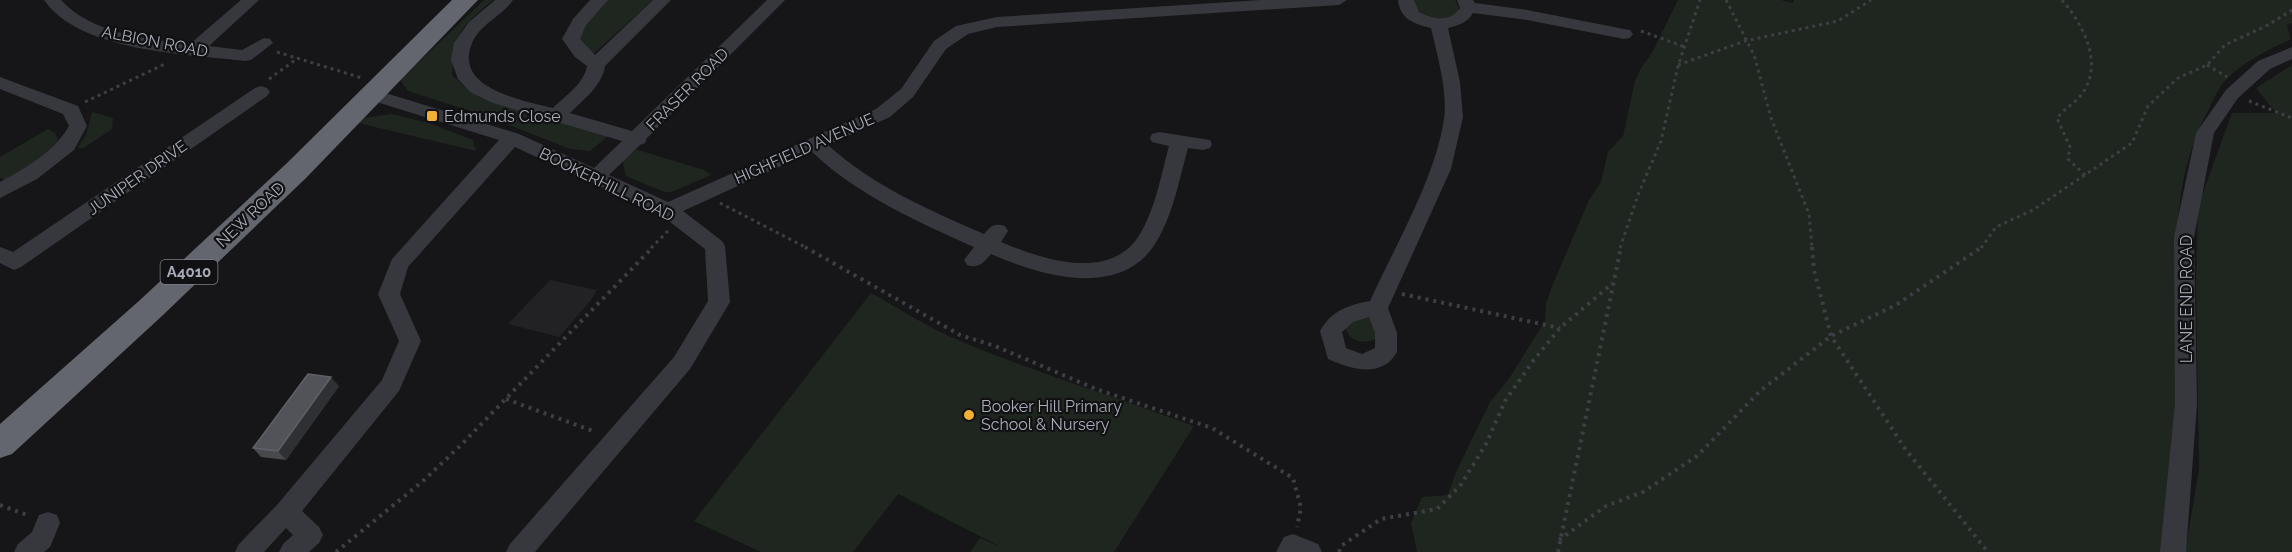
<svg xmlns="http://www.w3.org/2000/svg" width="2292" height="552" font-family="Raleway,sans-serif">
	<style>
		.built { fill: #222225 }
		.green { fill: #1e261f }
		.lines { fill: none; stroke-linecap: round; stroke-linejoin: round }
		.path-far1 { stroke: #3d3f44; stroke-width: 3; stroke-dasharray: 3 4; stroke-linecap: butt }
		.path { stroke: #3d3f44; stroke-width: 4; stroke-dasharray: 3 5; stroke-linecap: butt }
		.minor { fill: #37383d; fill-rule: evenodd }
		.highway { fill: #63666e; fill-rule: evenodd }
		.wall { fill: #47494d }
		.shaded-wall { fill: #2f3033 }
		.building { fill: #525359; stroke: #5f6168; stroke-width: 1.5 }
		.poi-dot { fill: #f2b134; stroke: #111113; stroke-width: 2 }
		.labels { text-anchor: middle; stroke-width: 4.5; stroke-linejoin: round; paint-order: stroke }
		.shield { fill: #111113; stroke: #7b7e86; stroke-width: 1.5 }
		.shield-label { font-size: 15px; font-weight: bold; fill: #a8adb8 }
		.street-label { font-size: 16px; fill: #a8adb8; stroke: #111113 }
		.poi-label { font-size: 16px; fill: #a8adb8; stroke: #111113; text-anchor: start }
	</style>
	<rect width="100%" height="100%" fill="#161618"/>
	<path class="built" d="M550 280 597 290 591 300 559 337 508 324Z"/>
	<g class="green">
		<path d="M484 0H493C460 28 455 31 452 75L465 87 483 98 608 136 590 151 570 149 489 117 408 91 400 80Z"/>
		<path d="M597 0H653L592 55 571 31Z"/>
		<path d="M1409 0H1455L1459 8 1458 12 1447 19 1422 17Z"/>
		<path d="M1678 0H1781L1793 3 1794 0H2292V23L2287 25 2291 39C2268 50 2244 61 2226 80 2218 87 2213 102 2208 111 2158 204 2185 303 2179 403 2176 452 2167 502 2161 552H1417L1411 523 1422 497 1448 495 1456 472 1490 402 1510 377 1545 321 1546 303 1553 284 1589 200 1601 182 1608 152 1623 136 1635 81 1641 68 1652 53Z"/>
		<path d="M2292 65V552H2185L2199 469 2196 283 2198 206 2232 113H2276L2256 88Z"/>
		<path d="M92 112 113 118 112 129 82 149 78 147 86 135Z"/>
		<path d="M391 114 429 123 473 140 476 151 358 123 364 118Z"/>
		<path d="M48 129 55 133 58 140 44 157 5 180 0 178V157Z"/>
		<path d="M635 149 704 170 711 175 672 192H664L626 176 622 159Z"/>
		<path d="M871 293C900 309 929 328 960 341 1037 373 1116 397 1194 426L1114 552H970L980 538 1005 549 898 494 853 552H761L694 521Z"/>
		<path d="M1362 315 1374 318 1377 338C1365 346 1346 341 1345 325Z"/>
	</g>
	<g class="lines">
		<g class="path-far1">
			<path d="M1726 0 1754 55 1771 118 1809 214 1812 248"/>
			<path d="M2062 0C2082 23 2103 61 2084 91 2077 102 2065 108 2057 118L2070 147 2068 159 2086 176"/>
			<path d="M1641 31 1685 47"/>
			<path d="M277 52 362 78"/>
			<path d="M1678 65 1745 41 1838 21 1871 0"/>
			<path d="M2207 65 2227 77"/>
			<path d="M269 79 298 58"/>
			<path d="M2249 101 2292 118"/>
			<path d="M85 102 167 63"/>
			<path d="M720 203 807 248"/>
			<path d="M651 248 669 230"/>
			<path d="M1620 248 1638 195 1661 141 1678 66 1700 0"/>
			<path d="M1981 248 1996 227 2033 210 2132 143 2148 106 2178 78 2207 65 2225 45 2268 25 2292 10"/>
		</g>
		<g class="path">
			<path d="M805 247 960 335 995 346 1096 389 1212 428 1293 478 1301 508 1297 527"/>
			<path d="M1812 247 1814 270 1831 336 1906 450 1988 552"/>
			<path d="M1402 294 1560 328"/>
			<path d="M506 399 596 432"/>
			<path d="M0 505 30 516"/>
			<path d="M1559 540 1606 506 1643 492 1697 456 1760 391 1831 336 1896 305 1982 247"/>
			<path d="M336 552 423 481 462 444 653 247"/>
			<path d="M1339 552 1341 546 1381 519 1437 509 1460 486 1486 444 1505 401 1533 361 1560 328 1613 283"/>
			<path d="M1558 552 1621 247"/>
		</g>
		<g class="minor">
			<path d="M44 0H61C92 34 147 39 190 44L241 0H259L209 46 242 50 264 38 270 39 273 43 251 60 245 61C187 54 80 52 44 0Z"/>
			<path d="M495 0H513C502 16 480 24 472 43 453 89 523 100 553 108 565 96 584 84 587 66L575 57 562 39 573 19 590 0H608L586 25 580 39 595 55 653 0H671L605 66C602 86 583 100 570 113L632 131 767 0H785L647 138 645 143 640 145 609 175 668 202 876 109 901 89 934 41 956 26 997 17 1261 0H1347L1339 5 997 27 968 34 946 49 913 97 890 117 828 145C873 186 929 210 984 234 991 226 994 223 1005 226L1008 231 1001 242C1041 259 1111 283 1140 234 1156 207 1161 175 1169 146L1152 142 1150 138 1152 134 1159 132 1210 140 1212 144 1210 148 1203 150 1188 148C1179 180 1173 216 1155 244 1119 300 1039 275 991 254 983 263 979 269 967 265L964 260 974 247C916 221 859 196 812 152L683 211 722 241 725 246 730 302 690 369 535 552H506L510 544 674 357 708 301 705 249 661 215 515 147 408 267 400 294 421 341 399 391 302 511 319 527 323 535 319 543 309 552H279L283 544 293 535 286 528 264 552H235L239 544 277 505 382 380 399 341 378 294 392 259 499 140 367 99 364 95 367 91H379L519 134 594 168 622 141 493 103 470 92 458 79 451 60 454 43 469 22Z"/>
			<path d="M1398 0H1414L1419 12C1432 19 1450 23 1460 8L1457 0H1473L1475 3 1527 10 1624 29 1630 30 1633 34 1630 38 1624 39 1527 20 1473 13C1467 23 1459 25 1448 28L1460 82 1463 117 1451 169 1388 308 1397 333V352C1382 379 1350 369 1328 359L1320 331C1331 311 1348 305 1370 301 1395 246 1435 179 1444 119 1448 92 1437 54 1431 28 1414 24 1400 19 1398 0ZM1369 317 1375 333V348L1362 354 1346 348 1342 332 1353 322Z"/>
			<path d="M2292 47V59L2270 69 2238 98 2214 133 2194 237 2197 404 2186 552H2160L2175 404 2174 237 2196 133 2226 90 2258 61Z"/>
			<path d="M0 77 78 106 87 126 74 150 37 179 0 198V182C26 168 54 152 69 126L63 114 0 89Z"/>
			<path d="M261 86 267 88 270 92 267 96 21 267 14 270 0 263V247L13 252 255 88Z"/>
			<path d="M48 512 57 515 60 523 50 547 44 552H14L18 544 32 532 39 515Z"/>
			<path d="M1293 534 1318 544 1322 552H1276L1284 537Z"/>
		</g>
		<path class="highway" d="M452 0H478L306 178 162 316 12 454 0 458V424L140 300 286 164Z"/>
	</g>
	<path class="wall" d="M339 386 286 460 261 457 253 448Z"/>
	<path class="shaded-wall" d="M331 377 339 386 286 460 278 451Z"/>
	<path class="building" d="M308 374 331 377 278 451 253 448Z"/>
	<g class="poi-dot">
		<rect x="426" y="110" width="12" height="12" rx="3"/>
		<circle cx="969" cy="415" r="6"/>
	</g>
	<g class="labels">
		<rect class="shield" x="160.5" y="260" width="57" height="24" rx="4.5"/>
		<g class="shield-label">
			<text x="189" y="277">A4010</text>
		</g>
		<g class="street-label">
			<text transform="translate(155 41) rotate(11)" y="6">ALBION ROAD</text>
			<text transform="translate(687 89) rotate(-45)" y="6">FRASER ROAD</text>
			<text transform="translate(804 148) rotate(-24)" y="6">HIGHFIELD AVENUE</text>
			<text transform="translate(137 177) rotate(-35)" y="6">JUNIPER DRIVE</text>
			<text transform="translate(607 184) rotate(26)" y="6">BOOKERHILL ROAD</text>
			<text transform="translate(250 214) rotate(-43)" y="6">NEW ROAD</text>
			<text transform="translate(2186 299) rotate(-90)" y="6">LANE END ROAD</text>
		</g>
		<g class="poi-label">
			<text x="444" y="122">Edmunds Close</text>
			<text x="981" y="412">Booker Hill Primary<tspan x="981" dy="18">School &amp; Nursery</tspan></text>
		</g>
	</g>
</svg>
